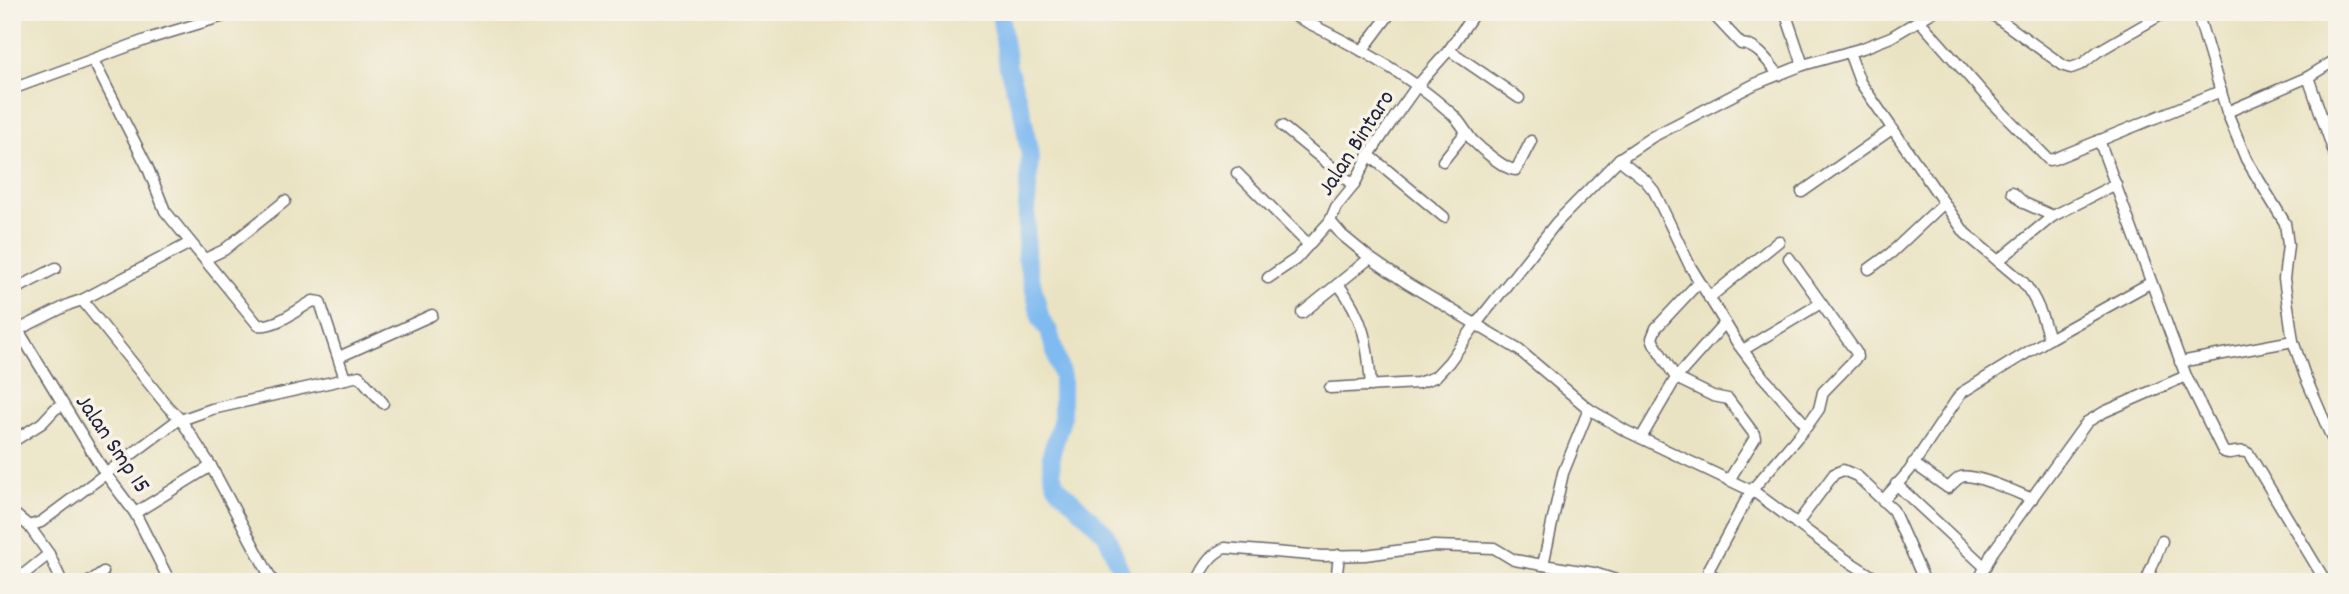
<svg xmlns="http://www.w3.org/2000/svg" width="2349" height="594" font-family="Dekko,sans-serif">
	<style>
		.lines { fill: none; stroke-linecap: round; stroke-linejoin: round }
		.river { stroke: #7fbaf1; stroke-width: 18 }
		.minor-casing { stroke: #68666b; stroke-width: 13 }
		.minor { stroke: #fff; stroke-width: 10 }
		.labels { text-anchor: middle; stroke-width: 7; stroke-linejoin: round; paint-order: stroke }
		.street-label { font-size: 24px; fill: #22223b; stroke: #f7f3e8 }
	</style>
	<rect width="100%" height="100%" fill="#f7f3e8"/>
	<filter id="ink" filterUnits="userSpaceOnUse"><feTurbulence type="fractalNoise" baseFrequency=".0143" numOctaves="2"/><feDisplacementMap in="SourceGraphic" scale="14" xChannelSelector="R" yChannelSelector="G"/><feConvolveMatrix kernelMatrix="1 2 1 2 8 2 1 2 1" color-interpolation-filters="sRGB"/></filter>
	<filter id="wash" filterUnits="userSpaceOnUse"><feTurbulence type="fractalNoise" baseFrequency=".00686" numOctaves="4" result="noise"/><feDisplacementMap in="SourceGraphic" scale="28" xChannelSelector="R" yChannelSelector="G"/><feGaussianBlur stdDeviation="1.57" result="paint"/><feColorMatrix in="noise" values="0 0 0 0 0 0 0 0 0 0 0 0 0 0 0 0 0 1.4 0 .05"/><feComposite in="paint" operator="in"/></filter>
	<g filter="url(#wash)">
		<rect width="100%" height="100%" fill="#eae3c3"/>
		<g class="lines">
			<path class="river" d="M1000 12 1008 67 1023 116 1030 157 1027 204 1026 257 1041 320 1049 331 1062 377V419L1051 455 1052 473 1056 485 1106 534 1125 582"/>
		</g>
	</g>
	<g filter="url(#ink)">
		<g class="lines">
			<defs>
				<g id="minor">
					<path d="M1286 12C1344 40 1404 70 1452 114 1460 121 1465 131 1472 140 1480 148 1505 170 1516 170L1531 141"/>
					<path d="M1711 12 1741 44C1758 45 1768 62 1779 75"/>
					<path d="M1785 12 1803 65"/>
					<path d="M1989 12 2064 66 2071 68 2082 64 2097 52 2166 12"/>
					<path d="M2197 12 2227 112 2246 159 2285 223 2288 245 2284 279 2293 341 2305 376 2337 450"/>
					<path d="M1919 20 1985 95 2049 160 2054 159 2221 91"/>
					<path d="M1449 50 1519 98"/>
					<path d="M1362 51 1391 12"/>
					<path d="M1849 52 1860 82 1965 233 2023 282C2037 299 2043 318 2049 339"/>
					<path d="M93 60 147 166 165 211 258 325C275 328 298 309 313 301L320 302 345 379"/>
					<path d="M2308 77 2337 161"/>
					<path d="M12 89 151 38 237 12"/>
					<path d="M2227 112 2308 77 2337 59"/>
					<path d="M1282 126 1354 185"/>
					<path d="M1369 155 1444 217"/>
					<path d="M1619 159 1645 180 1654 191 1690 266 1738 344 1763 377 1807 426"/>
					<path d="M1443 161 1466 132"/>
					<path d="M1237 173 1309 245"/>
					<path d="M1802 192 1892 129"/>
					<path d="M2012 192 2024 203 2053 216 2116 184"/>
					<path d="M1330 221 1342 235 1370 258 1405 282 1519 350 1589 409 1626 431 1756 493 1842 557 1881 582"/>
					<path d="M205 259 224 250 285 201"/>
					<path d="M1998 261 2053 216"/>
					<path d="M1869 269 1891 253 1944 203"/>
					<path d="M1268 278 1296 259 1330 221 1336 207 1354 185 1369 155 1392 121 1417 86 1449 50 1475 12"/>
					<path d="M1699 282 1656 328 1652 338 1654 343 1676 378 1713 396 1728 399 1754 434 1755 438 1729 480"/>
					<path d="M1338 284C1364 317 1368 345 1371 386"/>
					<path d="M12 291 56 268"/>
					<path d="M1709 298 1779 241"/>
					<path d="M82 300 190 243"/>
					<path d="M1302 313 1370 258"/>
					<path d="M12 320 105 473 135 513 211 466"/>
					<path d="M18 330 70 304 82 300 168 407 181 420 211 466 273 582"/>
					<path d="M1743 350 1821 303"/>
					<path d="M339 357 432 315"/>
					<path d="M2180 362 2293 341"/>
					<path d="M2186 376 2223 451C2230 457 2240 447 2249 454L2326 582"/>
					<path d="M1330 388 1418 383 1435 377 1449 362 1476 324 1556 223 1619 159 1652 137 1755 84 1803 65 1863 48 1891 37 1933 12"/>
					<path d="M1641 438 1676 378 1725 323"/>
					<path d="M12 442 42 423 55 409 63 405"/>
					<path d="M1913 463 1948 488C1952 485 1956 479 1961 477 1971 472 2021 494 2032 499"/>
					<path d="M1896 484 1985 567"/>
					<path d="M1884 499 1909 471 1961 393 2049 339 2150 283"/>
					<path d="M12 512 29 526 41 522 175 422 212 409 359 376 383 403"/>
					<path d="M135 513 170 582"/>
					<path d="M1797 524 1834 474 1843 470 1857 476 1893 510 1925 582"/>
					<path d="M29 526 49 554 62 582"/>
					<path d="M1543 565 1594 573 1622 582"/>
					<path d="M14 582 49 554"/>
					<path d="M89 582 103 572"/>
					<path d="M1196 582C1202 568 1212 553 1225 548L1322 556 1365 555 1434 546 1494 548 1514 560 1543 565 1563 473 1589 409"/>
					<path d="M1336 582 1339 555"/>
					<path d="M1723 582 1709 573V569L1751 491 1807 426 1819 409 1823 392 1857 357 1856 352 1789 258"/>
					<path d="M1978 582 1992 553 2087 422 2104 412 2186 376 2099 140"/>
					<path d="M2146 582 2162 541"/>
				</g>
			</defs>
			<use href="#minor" class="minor-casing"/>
			<use href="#minor" class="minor"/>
		</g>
	</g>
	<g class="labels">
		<g class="street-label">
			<text transform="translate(1355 142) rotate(-57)" y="8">Jalan Bintaro</text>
			<text transform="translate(114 443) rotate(56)" y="8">Jalan Smp 15</text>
		</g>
	</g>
	<rect width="2349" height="594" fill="none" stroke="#f7f3e8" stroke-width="42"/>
</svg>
